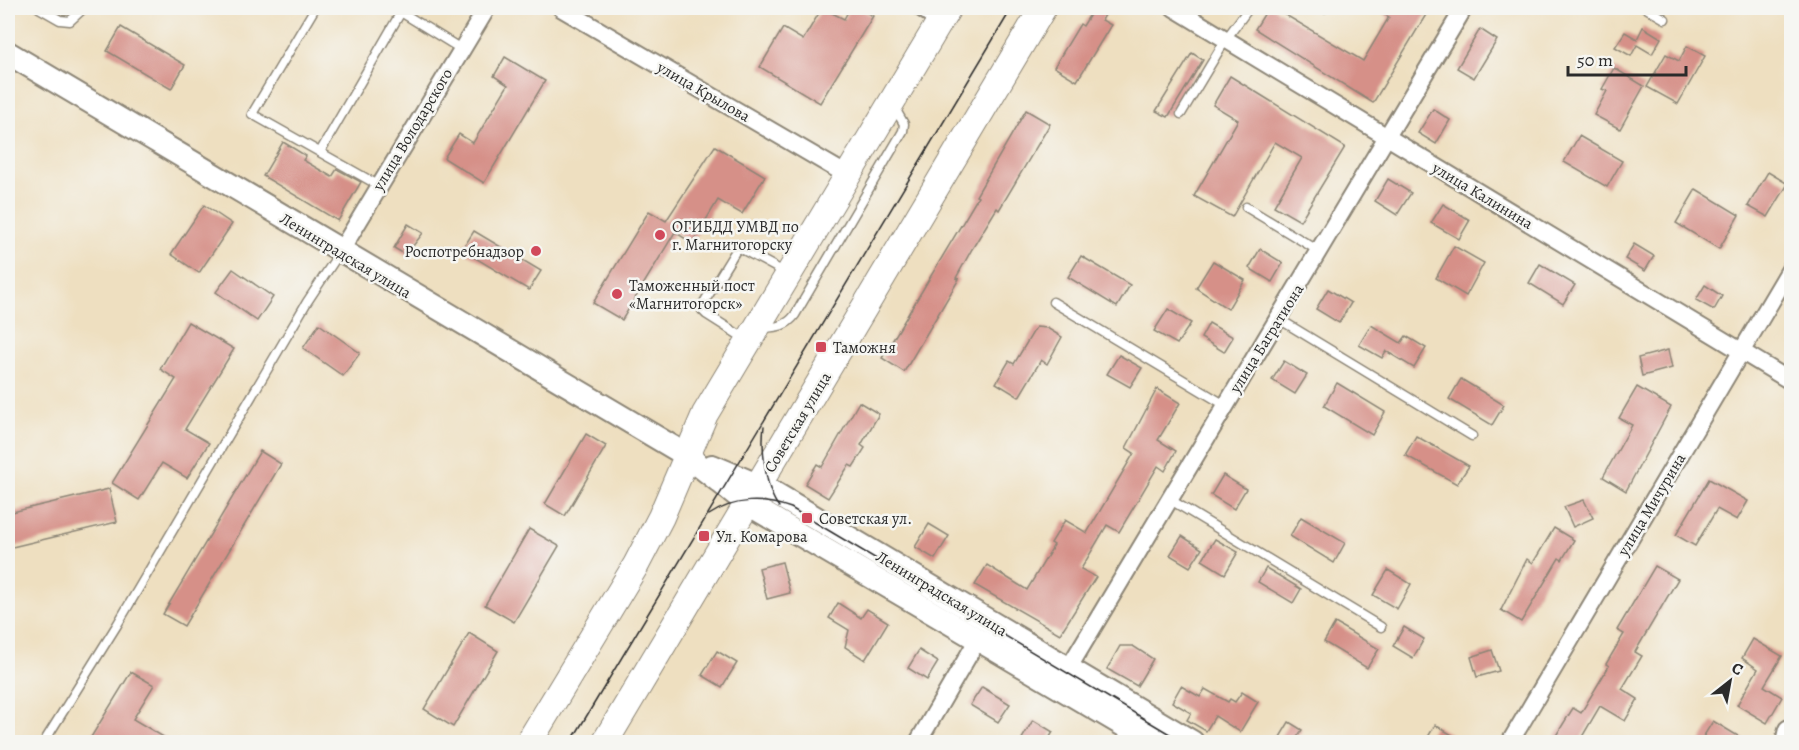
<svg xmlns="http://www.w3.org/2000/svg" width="1799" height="750" font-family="Alegreya,serif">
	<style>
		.building { fill: #d69088 }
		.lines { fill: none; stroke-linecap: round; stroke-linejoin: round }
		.lane-casing { stroke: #8c8576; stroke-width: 11 }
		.street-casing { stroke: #8c8576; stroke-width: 20 }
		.secondary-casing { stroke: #8c8576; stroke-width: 26 }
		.primary-casing { stroke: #8c8576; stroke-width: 28 }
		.lane { stroke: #fff; stroke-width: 8 }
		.street { stroke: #fff; stroke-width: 16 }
		.secondary { stroke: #fff; stroke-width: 22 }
		.primary { stroke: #fff; stroke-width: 26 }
		.tram { stroke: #2b2b2b; stroke-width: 1.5 }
		.poi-dot { fill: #d1495b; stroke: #f6f6f2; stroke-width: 2 }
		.labels { text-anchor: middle; stroke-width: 5; stroke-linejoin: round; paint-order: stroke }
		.street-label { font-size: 16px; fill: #2b2b2b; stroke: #f6f6f2 }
		.poi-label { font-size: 16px; fill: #2b2b2b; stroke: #f6f6f2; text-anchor: start }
	</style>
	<rect width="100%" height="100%" fill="#f6f6f2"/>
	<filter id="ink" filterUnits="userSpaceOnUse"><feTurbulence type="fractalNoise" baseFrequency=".0167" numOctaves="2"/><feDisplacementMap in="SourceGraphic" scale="12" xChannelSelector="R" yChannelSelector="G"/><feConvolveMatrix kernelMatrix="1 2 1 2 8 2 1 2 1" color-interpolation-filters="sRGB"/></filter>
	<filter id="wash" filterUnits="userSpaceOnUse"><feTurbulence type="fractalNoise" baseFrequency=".008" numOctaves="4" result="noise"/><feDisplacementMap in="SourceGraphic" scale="24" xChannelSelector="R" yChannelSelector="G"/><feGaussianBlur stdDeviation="1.35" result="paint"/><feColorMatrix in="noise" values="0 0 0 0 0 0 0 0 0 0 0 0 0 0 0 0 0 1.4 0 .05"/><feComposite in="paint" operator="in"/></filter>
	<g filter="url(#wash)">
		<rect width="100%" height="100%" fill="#eedfc0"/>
		<g id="blocks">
			<g class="building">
				<path d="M822 8 844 19 850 8H858L873 16 820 103 760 67 783 28 803 40Z"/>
				<path d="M1094 8H1109L1102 20 1111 25 1077 81 1054 67 1080 24 1083 26Z"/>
				<path d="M1268 8H1274L1363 61 1389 17 1373 8H1430L1373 103 1255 29Z"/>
				<path d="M121 27 185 65 171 89 107 51Z"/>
				<path d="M1643 27 1661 38 1652 54 1637 45 1631 56 1615 47 1625 32 1637 39Z"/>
				<path d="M1480 29 1497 40 1474 78 1457 68Z"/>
				<path d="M1687 46 1705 56 1678 104 1647 87 1666 54 1679 61Z"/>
				<path d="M1192 53 1203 60 1168 117 1156 111Z"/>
				<path d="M505 57 545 81 484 183 444 158 459 134 473 143 508 85 494 76Z"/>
				<path d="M1614 68 1644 86 1620 129 1594 115 1607 91 1602 89Z"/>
				<path d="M1230 76 1345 147 1300 221 1274 206 1302 158 1275 142 1232 217 1194 196 1238 120 1213 105Z"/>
				<path d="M1433 109 1450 120 1436 144 1418 133Z"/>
				<path d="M1026 110 1050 124 999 210 997 208 972 249 956 278 959 279 904 372 882 358 978 197 976 196Z"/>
				<path d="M1579 136 1622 161 1607 187 1564 162Z"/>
				<path d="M283 142 306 156 303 160 332 177 337 169 361 182 338 221 263 176Z"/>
				<path d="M715 146 765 176 742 214 718 200 692 243 675 232 622 320 593 303 649 211 666 221Z"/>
				<path d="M1768 172 1788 184 1768 217 1748 206Z"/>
				<path d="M1388 179 1411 193 1397 215 1375 201Z"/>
				<path d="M1696 189 1739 215 1719 249 1676 223Z"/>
				<path d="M1443 204 1470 220 1459 239 1431 223Z"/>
				<path d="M204 205 232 224 199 273 171 254Z"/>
				<path d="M408 224 423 233 406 255 394 248Z"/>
				<path d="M474 231 541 271 529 290 462 250Z"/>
				<path d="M1634 244 1654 256 1645 271 1625 259Z"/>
				<path d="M1454 246 1484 263 1466 296 1436 278Z"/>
				<path d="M1260 249 1283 263 1272 282 1249 268Z"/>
				<path d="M1081 256 1130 285 1117 307 1068 277Z"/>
				<path d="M1213 261 1245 280 1228 309 1196 288Z"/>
				<path d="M1540 264 1575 285 1563 304 1529 283Z"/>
				<path d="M233 269 273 297 257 321 216 292Z"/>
				<path d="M1705 285 1722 296 1714 310 1696 300Z"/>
				<path d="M1328 289 1351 303 1339 323 1316 309Z"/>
				<path d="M1168 309 1191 323 1177 344 1154 331Z"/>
				<path d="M188 322 234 349 185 429 209 443 187 478 162 463 139 500 112 483 176 379 160 369Z"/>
				<path d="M1209 323 1233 337 1224 352 1201 338Z"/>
				<path d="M319 324 360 353 343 376 303 348Z"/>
				<path d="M1371 325 1401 343 1406 336 1426 348 1414 368 1386 351 1382 358 1359 345Z"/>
				<path d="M1036 327 1047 328 1062 337 1047 364 1041 360 1019 397 996 383 1009 361 1014 364Z"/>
				<path d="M1668 350 1672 368 1642 376 1638 358Z"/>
				<path d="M1119 355 1142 368 1130 387 1107 374Z"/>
				<path d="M1284 361 1307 375 1295 394 1272 380Z"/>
				<path d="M1461 379 1504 405 1492 425 1449 399Z"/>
				<path d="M1337 383 1385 412 1372 435 1324 406Z"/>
				<path d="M1637 387 1671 407 1626 491 1603 477 1632 425 1619 418Z"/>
				<path d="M1157 389 1180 403 1158 440 1176 451 1165 471 1158 466 1119 532 1107 525 1081 569 1096 577 1060 634 975 585 987 565 1027 590 1054 545 1051 543 1065 520 1087 533 1134 453 1126 448Z"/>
				<path d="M859 402 879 414 861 445 865 448 853 467 849 465 828 498 805 484 817 464 822 467Z"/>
				<path d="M586 434 606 446 565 516 545 504Z"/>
				<path d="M1416 436 1469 466 1457 484 1405 455Z"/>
				<path d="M260 451 281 464 184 626 163 614Z"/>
				<path d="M1223 475 1246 489 1234 509 1211 495Z"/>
				<path d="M1709 479 1748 501 1737 520 1717 509 1695 546 1676 535Z"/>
				<path d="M109 489 117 522 8 548V513Z"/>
				<path d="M1584 500 1593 518 1573 527 1564 507Z"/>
				<path d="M1301 517 1345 543 1334 563 1290 536Z"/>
				<path d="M929 524 949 536 935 559 915 547Z"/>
				<path d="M1554 528 1574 540 1562 560 1559 558 1521 622 1501 610 1527 559 1533 563Z"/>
				<path d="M529 529 559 546 514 622 485 605Z"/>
				<path d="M1182 536 1202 549 1190 567 1170 555Z"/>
				<path d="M1215 539 1238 552 1225 574 1202 560Z"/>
				<path d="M782 562 790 593 767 599 759 568Z"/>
				<path d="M1655 566 1678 579 1635 652 1642 656 1622 689 1638 699 1625 721 1600 706 1579 742H1552L1573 708 1581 713 1609 666 1606 664 1624 634 1617 630Z"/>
				<path d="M1266 568 1301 589 1293 603 1258 582Z"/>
				<path d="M1388 570 1411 584 1397 609 1373 595Z"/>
				<path d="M838 603 861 618 867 609 888 622 865 660 845 647 849 630 829 618Z"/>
				<path d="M1335 623 1379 649 1367 668 1324 642Z"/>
				<path d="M1404 627 1424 639 1413 658 1393 646Z"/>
				<path d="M469 633 498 651 453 727 424 709Z"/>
				<path d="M1753 639 1782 656 1764 686 1782 697 1767 723 1737 705 1758 669 1742 658Z"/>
				<path d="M1120 646H1133L1153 659 1137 686 1107 669Z"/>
				<path d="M919 650 938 662 927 680 908 668Z"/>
				<path d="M1492 650 1499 671 1477 677 1471 657Z"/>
				<path d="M717 651 737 663 722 687 702 675Z"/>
				<path d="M131 672 154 685 133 719 172 742H88Z"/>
				<path d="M1181 686 1200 697 1205 689 1228 702 1230 699 1235 702 1242 692 1258 702 1240 732 1215 716 1206 731 1187 720 1191 713 1172 702Z"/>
				<path d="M982 687 1010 704 998 722 970 705Z"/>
				<path d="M1033 720 1053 732 1047 742H1020Z"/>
				<path d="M1713 721 1748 742H1700Z"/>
				<path d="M1289 722 1302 730 1294 742H1277Z"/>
				<path d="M1435 725 1464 742H1425Z"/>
			</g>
		</g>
	</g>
	<g filter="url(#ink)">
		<use href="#blocks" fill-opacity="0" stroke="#8c8576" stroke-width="1.5"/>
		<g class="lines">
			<defs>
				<g id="lane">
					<path d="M39 8 60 20 70 21 84 8"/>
					<path d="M315 8 252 114 378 185"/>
					<path d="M1311 8H1324"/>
					<path d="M1646 8 1665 19"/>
					<path d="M1181 114 1226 39 1249 8"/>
					<path d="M320 152 401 12 461 49"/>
					<path d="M1246 207 1319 251"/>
					<path d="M1053 302 1225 405"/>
					<path d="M1279 319 1472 436"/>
					<path d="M762 328C776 327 786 327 795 315L903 131 904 124 893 105"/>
					<path d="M747 340 706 314 702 310 703 304 738 247 786 273"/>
					<path d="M1169 499 1381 627"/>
					<path d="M44 742 117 625 307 302 340 252"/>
				</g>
				<g id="street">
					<path d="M561 8 847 175"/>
					<path d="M921 8 940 21"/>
					<path d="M1174 8 1792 382"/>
					<path d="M340 252 487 8"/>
					<path d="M1068 669 1464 8"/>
					<path d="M918 742 978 639"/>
					<path d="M1510 742 1792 266"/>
					<path d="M1784 742 1787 729 1792 726"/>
				</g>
				<g id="secondary">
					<path d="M8 53 686 455 748 504 1152 742"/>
					<path d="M712 466 769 490 1192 742"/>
				</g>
				<g id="primary">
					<path d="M529 742 636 565 661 517 705 414 948 8"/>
					<path d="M605 742 1043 8"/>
				</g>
			</defs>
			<use href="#lane" class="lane-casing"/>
			<use href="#street" class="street-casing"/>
			<use href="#secondary" class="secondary-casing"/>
			<use href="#primary" class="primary-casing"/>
			<use href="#lane" class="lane"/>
			<use href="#street" class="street"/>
			<use href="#secondary" class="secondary"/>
			<use href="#primary" class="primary"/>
			<g class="tram">
				<path d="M764 426C761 446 765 490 779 507"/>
				<path d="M709 515C734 498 764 498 791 508L1183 742"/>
				<path d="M571 742 1012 8"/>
			</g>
		</g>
	</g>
	<g class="poi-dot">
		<circle cx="660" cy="235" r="6"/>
		<circle cx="536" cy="251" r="6"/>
		<circle cx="617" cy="294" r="6"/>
		<rect x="815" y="341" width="12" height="12" rx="3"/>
		<rect x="801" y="512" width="12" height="12" rx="3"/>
		<rect x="698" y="530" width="12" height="12" rx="3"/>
	</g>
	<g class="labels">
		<g class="street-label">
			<text transform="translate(704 91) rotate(30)" y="6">улица Крылова</text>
			<text transform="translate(412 129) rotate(-59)" y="6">улица Володарского</text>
			<text transform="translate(1483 195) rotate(31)" y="6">улица Калинина</text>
			<text transform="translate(346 255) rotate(31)" y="6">Ленинградская улица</text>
			<text transform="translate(1266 338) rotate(-58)" y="6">улица Багратиона</text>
			<text transform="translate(797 422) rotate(-59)" y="6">Советская улица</text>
			<text transform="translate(1651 504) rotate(-59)" y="6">улица Мичурина</text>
			<text transform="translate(942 593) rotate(31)" y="6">Ленинградская улица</text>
		</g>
		<g class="poi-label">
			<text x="672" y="232">ОГИБДД УМВД по<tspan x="672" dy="18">г. Магнитогорску</tspan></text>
			<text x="524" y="257" text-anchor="end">Роспотребнадзор</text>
			<text x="629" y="291">Таможенный пост<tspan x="629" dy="18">«Магнитогорск»</tspan></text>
			<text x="833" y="353">Таможня</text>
			<text x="819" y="524">Советская ул.</text>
			<text x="716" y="542">Ул. Комарова</text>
		</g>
	</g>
	<rect width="1799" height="750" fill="none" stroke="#f6f6f2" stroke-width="30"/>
	<g transform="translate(1730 681) rotate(31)" stroke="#f6f6f2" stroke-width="4.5" paint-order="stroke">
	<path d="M0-4.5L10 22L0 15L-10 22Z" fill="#2b2b2b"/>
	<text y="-9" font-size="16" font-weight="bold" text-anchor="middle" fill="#2b2b2b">С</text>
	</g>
	<path d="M1568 66v9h118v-9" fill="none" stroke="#2b2b2b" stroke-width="3"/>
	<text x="1577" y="66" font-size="18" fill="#2b2b2b" stroke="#f6f6f2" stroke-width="4.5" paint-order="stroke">50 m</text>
</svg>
